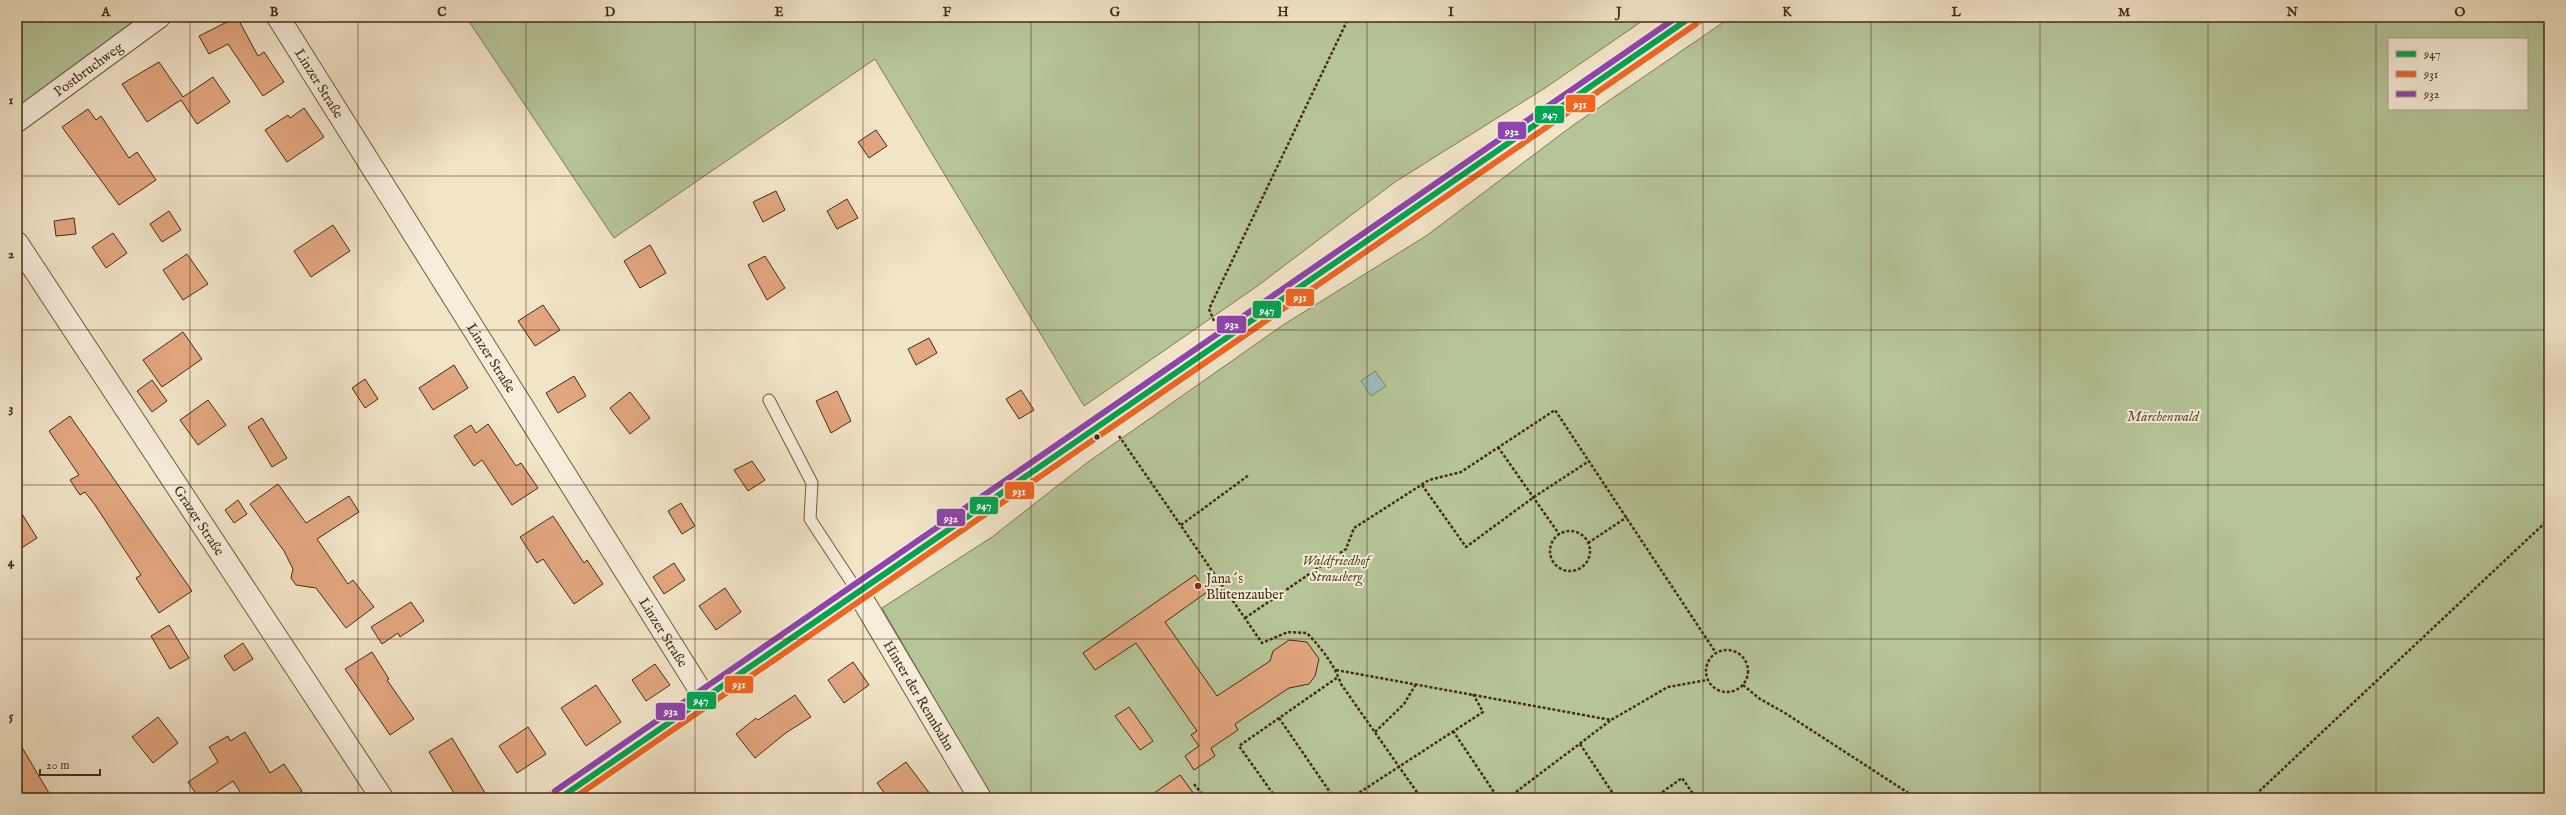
<svg xmlns="http://www.w3.org/2000/svg" width="2566" height="815" font-family="'IM FELL English',serif">
	<style>
		.green { fill: #b6c598; stroke: #7e7954; fill-rule: evenodd }
		.water { fill: #9cbdbd; stroke: #798377 }
		.building { fill: #e2a680; stroke: #452d0f }
		.lines { fill: none; stroke-linecap: round; stroke-linejoin: round }
		.service-casing { stroke: #705b3d; stroke-width: 13 }
		.minor-casing { stroke: #705b3d; stroke-width: 24 }
		.secondary-casing { stroke: #452d0f; stroke-width: 24 }
		.path { stroke: #452d0f; stroke-width: 2.5; stroke-dasharray: 3 2; stroke-linecap: butt }
		.service { stroke: #f6eddb; stroke-width: 11 }
		.minor { stroke: #f6eddb; stroke-width: 22 }
		.secondary { stroke: #f6eddb; stroke-width: 22 }
		.bus-1-casing { stroke: #f6eddb; stroke-width: 9 }
		.bus-2-casing { stroke: #f6eddb; stroke-width: 9 }
		.bus-3-casing { stroke: #f6eddb; stroke-width: 9 }
		.bus-1 { stroke: #00a651; stroke-width: 6 }
		.bus-2 { stroke: #f26522; stroke-width: 6 }
		.bus-3 { stroke: #8e44ad; stroke-width: 6 }
		.grid { fill: none; stroke: #452d0f; stroke-width: 1; stroke-opacity: 0.55 }
		.bus-dot { fill: #452d0f; stroke: #f6eddb; stroke-width: 1.5 }
		.poi-dot { fill: #8f2418; stroke: #f6eddb; stroke-width: 1.5 }
		.labels { text-anchor: middle; stroke-width: 4; stroke-linejoin: round; paint-order: stroke }
		.street-label { font-size: 14px; fill: #452d0f; stroke: #f6eddb }
		.park-label { font-size: 14px; font-style: italic; fill: #5c4b2a; stroke: #f6eddb }
		.poi-label { font-size: 14px; fill: #452d0f; stroke: #f6eddb; text-anchor: start }
		.line-badge { stroke: #f6eddb; stroke-width: 1.5 }
		.badge-label { font-size: 11px; text-anchor: middle; font-weight: bold; fill: #fff }
		.neatline { fill: none; stroke: #452d0f; stroke-width: 1.5 }
		.grid-label { font-size: 13px; text-anchor: middle; font-weight: bold; fill: #452d0f }
	</style>
	<rect width="100%" height="100%" fill="#f1e4c7"/>
	<filter id="stains"><feTurbulence type="fractalNoise" baseFrequency=".005" numOctaves="4"/><feColorMatrix values="0 0 0 0 .2 0 0 0 0 .09 0 0 0 0 .02 0 0 0 .5 -.17"/></filter>
	<radialGradient id="worn" r=".72"><stop offset=".6" stop-color="#630" stop-opacity="0"/><stop offset="1" stop-color="#630" stop-opacity=".3"/></radialGradient>
	<g class="green">
		<path d="M17 17H149L17 109Z"/>
		<path d="M466 17H1648L1545 88 1395 182 1256 287 1084 406 875 59 614 238Z"/>
		<path d="M1731 17H2549V798H992L882 608 992 537 1088 462 1283 325 1426 236 1572 126ZM2389 39H2527V109H2389Z"/>
	</g>
	<path class="water" d="M1375 371 1386 386 1371 396 1361 381Z"/>
	<g class="building">
		<path d="M237 17 258 56 264 52 284 82 263 96 228 44 209 54 199 36Z"/>
		<path d="M159 62 183 97 213 77 230 102 197 124 181 100 147 122 122 84Z"/>
		<path d="M304 108 324 137 287 162 265 130 288 115 290 118Z"/>
		<path d="M88 109 96 120 101 116 129 158 137 152 156 180 119 205 62 127Z"/>
		<path d="M876 130 887 146 869 158 858 142Z"/>
		<path d="M776 191 785 210 763 222 753 202Z"/>
		<path d="M847 199 858 218 837 229 827 211Z"/>
		<path d="M169 211 181 230 162 242 150 224Z"/>
		<path d="M74 218 76 234 56 236 54 221Z"/>
		<path d="M333 225 350 251 311 277 294 251Z"/>
		<path d="M113 233 127 253 106 268 92 247Z"/>
		<path d="M650 245 666 273 640 288 624 261Z"/>
		<path d="M187 254 208 284 183 300 163 270Z"/>
		<path d="M765 256 785 288 767 300 748 265Z"/>
		<path d="M543 305 560 330 535 346 518 321Z"/>
		<path d="M183 332 202 359 162 387 143 360Z"/>
		<path d="M929 338 937 353 916 365 908 349Z"/>
		<path d="M454 365 468 388 433 410 419 388Z"/>
		<path d="M574 376 586 396 558 413 546 393Z"/>
		<path d="M365 379 378 399 365 408 352 388Z"/>
		<path d="M152 380 167 401 152 412 137 391Z"/>
		<path d="M1021 390 1034 410 1019 419 1006 399Z"/>
		<path d="M837 391 851 421 831 433 816 401Z"/>
		<path d="M630 392 650 418 630 434 610 408Z"/>
		<path d="M208 400 226 425 198 445 180 420Z"/>
		<path d="M70 416 192 591 159 613 136 578 141 575 95 505 85 492 80 495 70 480 79 475 49 431Z"/>
		<path d="M262 418 287 458 272 467 248 427Z"/>
		<path d="M488 424 516 466 521 463 538 488 512 505 482 460 474 466 454 436 471 425 476 433Z"/>
		<path d="M752 461 765 480 748 491 734 470Z"/>
		<path d="M278 484 306 523 349 496 359 512 317 539 348 584 353 580 374 607 346 628 316 588 296 585 291 578 293 569 284 551 250 504Z"/>
		<path d="M238 500 247 514 234 523 225 510Z"/>
		<path d="M681 503 695 526 682 534 668 511Z"/>
		<path d="M17 506 37 538 17 551Z"/>
		<path d="M553 516 584 563 587 560 603 584 574 604 543 559 537 563 520 537Z"/>
		<path d="M674 563 685 580 664 594 653 577Z"/>
		<path d="M1195 575 1207 592 1165 622 1217 696 1270 661 1273 651 1289 640 1307 642 1319 659 1315 676 1309 684 1289 688 1235 724 1238 730 1211 748 1215 756 1194 770 1185 756 1199 746 1191 735 1197 731 1136 643 1095 670 1083 653Z"/>
		<path d="M725 588 741 612 716 630 699 606Z"/>
		<path d="M411 602 424 621 400 637 398 633 382 644 371 627Z"/>
		<path d="M169 625 189 658 170 669 151 636Z"/>
		<path d="M243 643 253 659 234 671 224 656Z"/>
		<path d="M372 652 389 679 387 680 414 719 390 735 345 669Z"/>
		<path d="M853 662 869 685 844 703 828 680Z"/>
		<path d="M655 664 670 685 646 701 632 680Z"/>
		<path d="M596 685 621 722 586 746 561 708Z"/>
		<path d="M795 695 811 717 787 732 755 758 736 734 756 718 758 720Z"/>
		<path d="M1129 707 1153 741 1140 750 1115 716Z"/>
		<path d="M158 717 178 743 153 763 132 737Z"/>
		<path d="M528 727 546 754 517 773 499 746Z"/>
		<path d="M245 732 270 773 284 764 302 791 292 798H244L233 781 207 798H199L188 782 218 762 209 747 228 736 230 741Z"/>
		<path d="M452 738 488 798H457L429 752Z"/>
		<path d="M17 739 52 798H17Z"/>
		<path d="M906 762 933 798H888L877 783Z"/>
		<path d="M1180 775 1197 798H1147Z"/>
	</g>
	<g class="lines">
		<defs>
			<path id="service" d="M769 400 812 483 810 519 858 592"/>
			<g id="minor">
				<path id="s1" d="M278 17 705 698"/>
				<path id="s2" d="M17 121 159 17"/>
				<path id="s3" d="M17 243 382 798"/>
				<path id="s4" d="M858 592 980 798"/>
			</g>
			<path id="secondary" d="M560 798 1691 17"/>
		</defs>
		<use href="#service" class="service-casing"/>
		<use href="#minor" class="minor-casing"/>
		<use href="#secondary" class="secondary-casing"/>
		<g class="path">
			<path d="M1214 321 1209 309 1349 17"/>
			<path d="M1119 436 1262 643 1288 632 1307 633C1322 649 1334 664 1341 684L1421 798"/>
			<path d="M1498 447 1559 534"/>
			<path d="M1422 485 1466 547 1534 497 1589 461"/>
			<path d="M1181 525 1249 475"/>
			<circle cx="1570" cy="551" r="20"/>
			<path d="M1588 543 1627 517"/>
			<path d="M1245 618 1346 549 1354 528 1429 480 1461 472 1555 410 1716 653"/>
			<circle cx="1727" cy="671" r="21"/>
			<path d="M1336 670 1611 720 1668 687 1707 680"/>
			<path d="M1743 685 1760 699 1785 713 1916 798"/>
			<path d="M1279 718 1334 798"/>
			<path d="M1453 731 1498 798"/>
			<path d="M1375 732 1404 704 1416 684"/>
			<path d="M1580 744 1616 798"/>
			<path d="M1194 784 1205 798"/>
			<path d="M1276 798 1239 746 1338 677"/>
			<path d="M1351 798 1483 712 1473 694"/>
			<path d="M1508 798 1611 720"/>
			<path d="M1654 798 1682 778 1696 798"/>
			<path d="M2252 798 2549 519"/>
		</g>
		<use href="#service" class="service"/>
		<use href="#minor" class="minor"/>
		<use href="#secondary" class="secondary"/>
		<defs>
			<path id="bus-1" d="M560 798 1691 17"/>
			<path id="bus-2" d="M574 798 1696 24"/>
			<path id="bus-3" d="M555 791 1677 17"/>
		</defs>
		<use href="#bus-1" class="bus-1-casing"/>
		<use href="#bus-2" class="bus-2-casing"/>
		<use href="#bus-3" class="bus-3-casing"/>
		<use href="#bus-1" class="bus-1"/>
		<use href="#bus-2" class="bus-2"/>
		<use href="#bus-3" class="bus-3"/>
	</g>
	<path class="grid" d="M190 17V798M358 17V798M526 17V798M695 17V798M863 17V798M1031 17V798M1199 17V798M1367 17V798M1535 17V798M1703 17V798M1871 17V798M2040 17V798M2208 17V798M2376 17V798M17 176H2549M17 330H2549M17 485H2549M17 639H2549"/>
	<circle class="bus-dot" cx="1097" cy="437" r="3.5"/>
	<circle class="poi-dot" cx="1198" cy="586" r="4"/>
	<g class="labels">
		<g class="street-label">
			<text dy="5" stroke="none"><textPath href="#s2" startOffset="88">Postbruchweg</textPath></text>
			<text dy="5" stroke="none"><textPath href="#s1" startOffset="78">Linzer Straße</textPath></text>
			<text dy="5" stroke="none"><textPath href="#s1" startOffset="402">Linzer Straße</textPath></text>
			<text dy="5" stroke="none"><textPath href="#s3" startOffset="332">Grazer Straße</textPath></text>
			<text dy="5" stroke="none"><textPath href="#s1" startOffset="726">Linzer Straße</textPath></text>
			<text dy="5" stroke="none"><textPath href="#s4" startOffset="120">Hinter der Rennbahn</textPath></text>
		</g>
		<g class="park-label">
			<text x="2163" y="421">Märchenwald</text>
			<text x="1336" y="565">Waldfriedhof<tspan x="1336" dy="16">Strausberg</tspan></text>
		</g>
		<g class="poi-label">
			<text x="1206" y="583">Jana´s<tspan x="1206" dy="16">Blütenzauber</tspan></text>
		</g>
	</g>
	<g class="line-badge">
		<rect x="1565" y="94" width="31" height="19" rx="4" fill="#f26522"/>
		<rect x="1534" y="105" width="31" height="19" rx="4" fill="#00a651"/>
		<rect x="1497" y="121" width="30" height="19" rx="4" fill="#8e44ad"/>
		<rect x="1285" y="288" width="30" height="19" rx="4" fill="#f26522"/>
		<rect x="1252" y="300" width="30" height="19" rx="4" fill="#00a651"/>
		<rect x="1216" y="315" width="31" height="19" rx="4" fill="#8e44ad"/>
		<rect x="1004" y="481" width="31" height="19" rx="4" fill="#f26522"/>
		<rect x="969" y="496" width="30" height="19" rx="4" fill="#00a651"/>
		<rect x="936" y="508" width="30" height="19" rx="4" fill="#8e44ad"/>
		<rect x="724" y="675" width="30" height="19" rx="4" fill="#f26522"/>
		<rect x="686" y="691" width="31" height="19" rx="4" fill="#00a651"/>
		<rect x="655" y="702" width="31" height="19" rx="4" fill="#8e44ad"/>
	</g>
	<g class="badge-label">
		<text x="1580" y="108">931</text>
		<text x="1550" y="118">947</text>
		<text x="1512" y="135">932</text>
		<text x="1300" y="301">931</text>
		<text x="1267" y="314">947</text>
		<text x="1232" y="328">932</text>
		<text x="1019" y="495">931</text>
		<text x="984" y="509">947</text>
		<text x="951" y="522">932</text>
		<text x="739" y="688">931</text>
		<text x="701" y="704">947</text>
		<text x="671" y="715">932</text>
	</g>
	<rect width="2566" height="815" fill="none" stroke="#f1e4c7" stroke-width="44"/>
	<rect x="2388" y="38" width="140" height="72" fill="#f6eddb" stroke="#afa089"/>
	<rect x="2396" y="51" width="20" height="6" fill="#00a651" stroke="#afa089"/>
	<text x="2424" y="58" font-size="12" fill="#452d0f">947</text>
	<rect x="2396" y="71" width="20" height="6" fill="#f26522" stroke="#afa089"/>
	<text x="2424" y="78" font-size="12" fill="#452d0f">931</text>
	<rect x="2396" y="91" width="20" height="6" fill="#8e44ad" stroke="#afa089"/>
	<text x="2424" y="98" font-size="12" fill="#452d0f">932</text>
	<path d="M40 769v6h60v-6" fill="none" stroke="#452d0f" stroke-width="2"/>
	<text x="46" y="769" font-size="12" fill="#452d0f" stroke="#f6eddb" stroke-width="3" paint-order="stroke">20 m</text>
	<rect x="22" y="22" width="2522" height="771" class="neatline"/>
	<g class="grid-label">
		<text x="106" y="16">A</text>
		<text x="274" y="16">B</text>
		<text x="442" y="16">C</text>
		<text x="610" y="16">D</text>
		<text x="779" y="16">E</text>
		<text x="947" y="16">F</text>
		<text x="1115" y="16">G</text>
		<text x="1283" y="16">H</text>
		<text x="1451" y="16">I</text>
		<text x="1619" y="16">J</text>
		<text x="1787" y="16">K</text>
		<text x="1956" y="16">L</text>
		<text x="2124" y="16">M</text>
		<text x="2292" y="16">N</text>
		<text x="2460" y="16">O</text>
		<text x="11" y="104">1</text>
		<text x="11" y="258">2</text>
		<text x="11" y="412">3</text>
		<text x="11" y="566">4</text>
		<text x="11" y="720">5</text>
	</g>
	<rect width="100%" height="100%" filter="url(#stains)"/>
	<rect width="100%" height="100%" fill="url(#worn)"/>
</svg>
